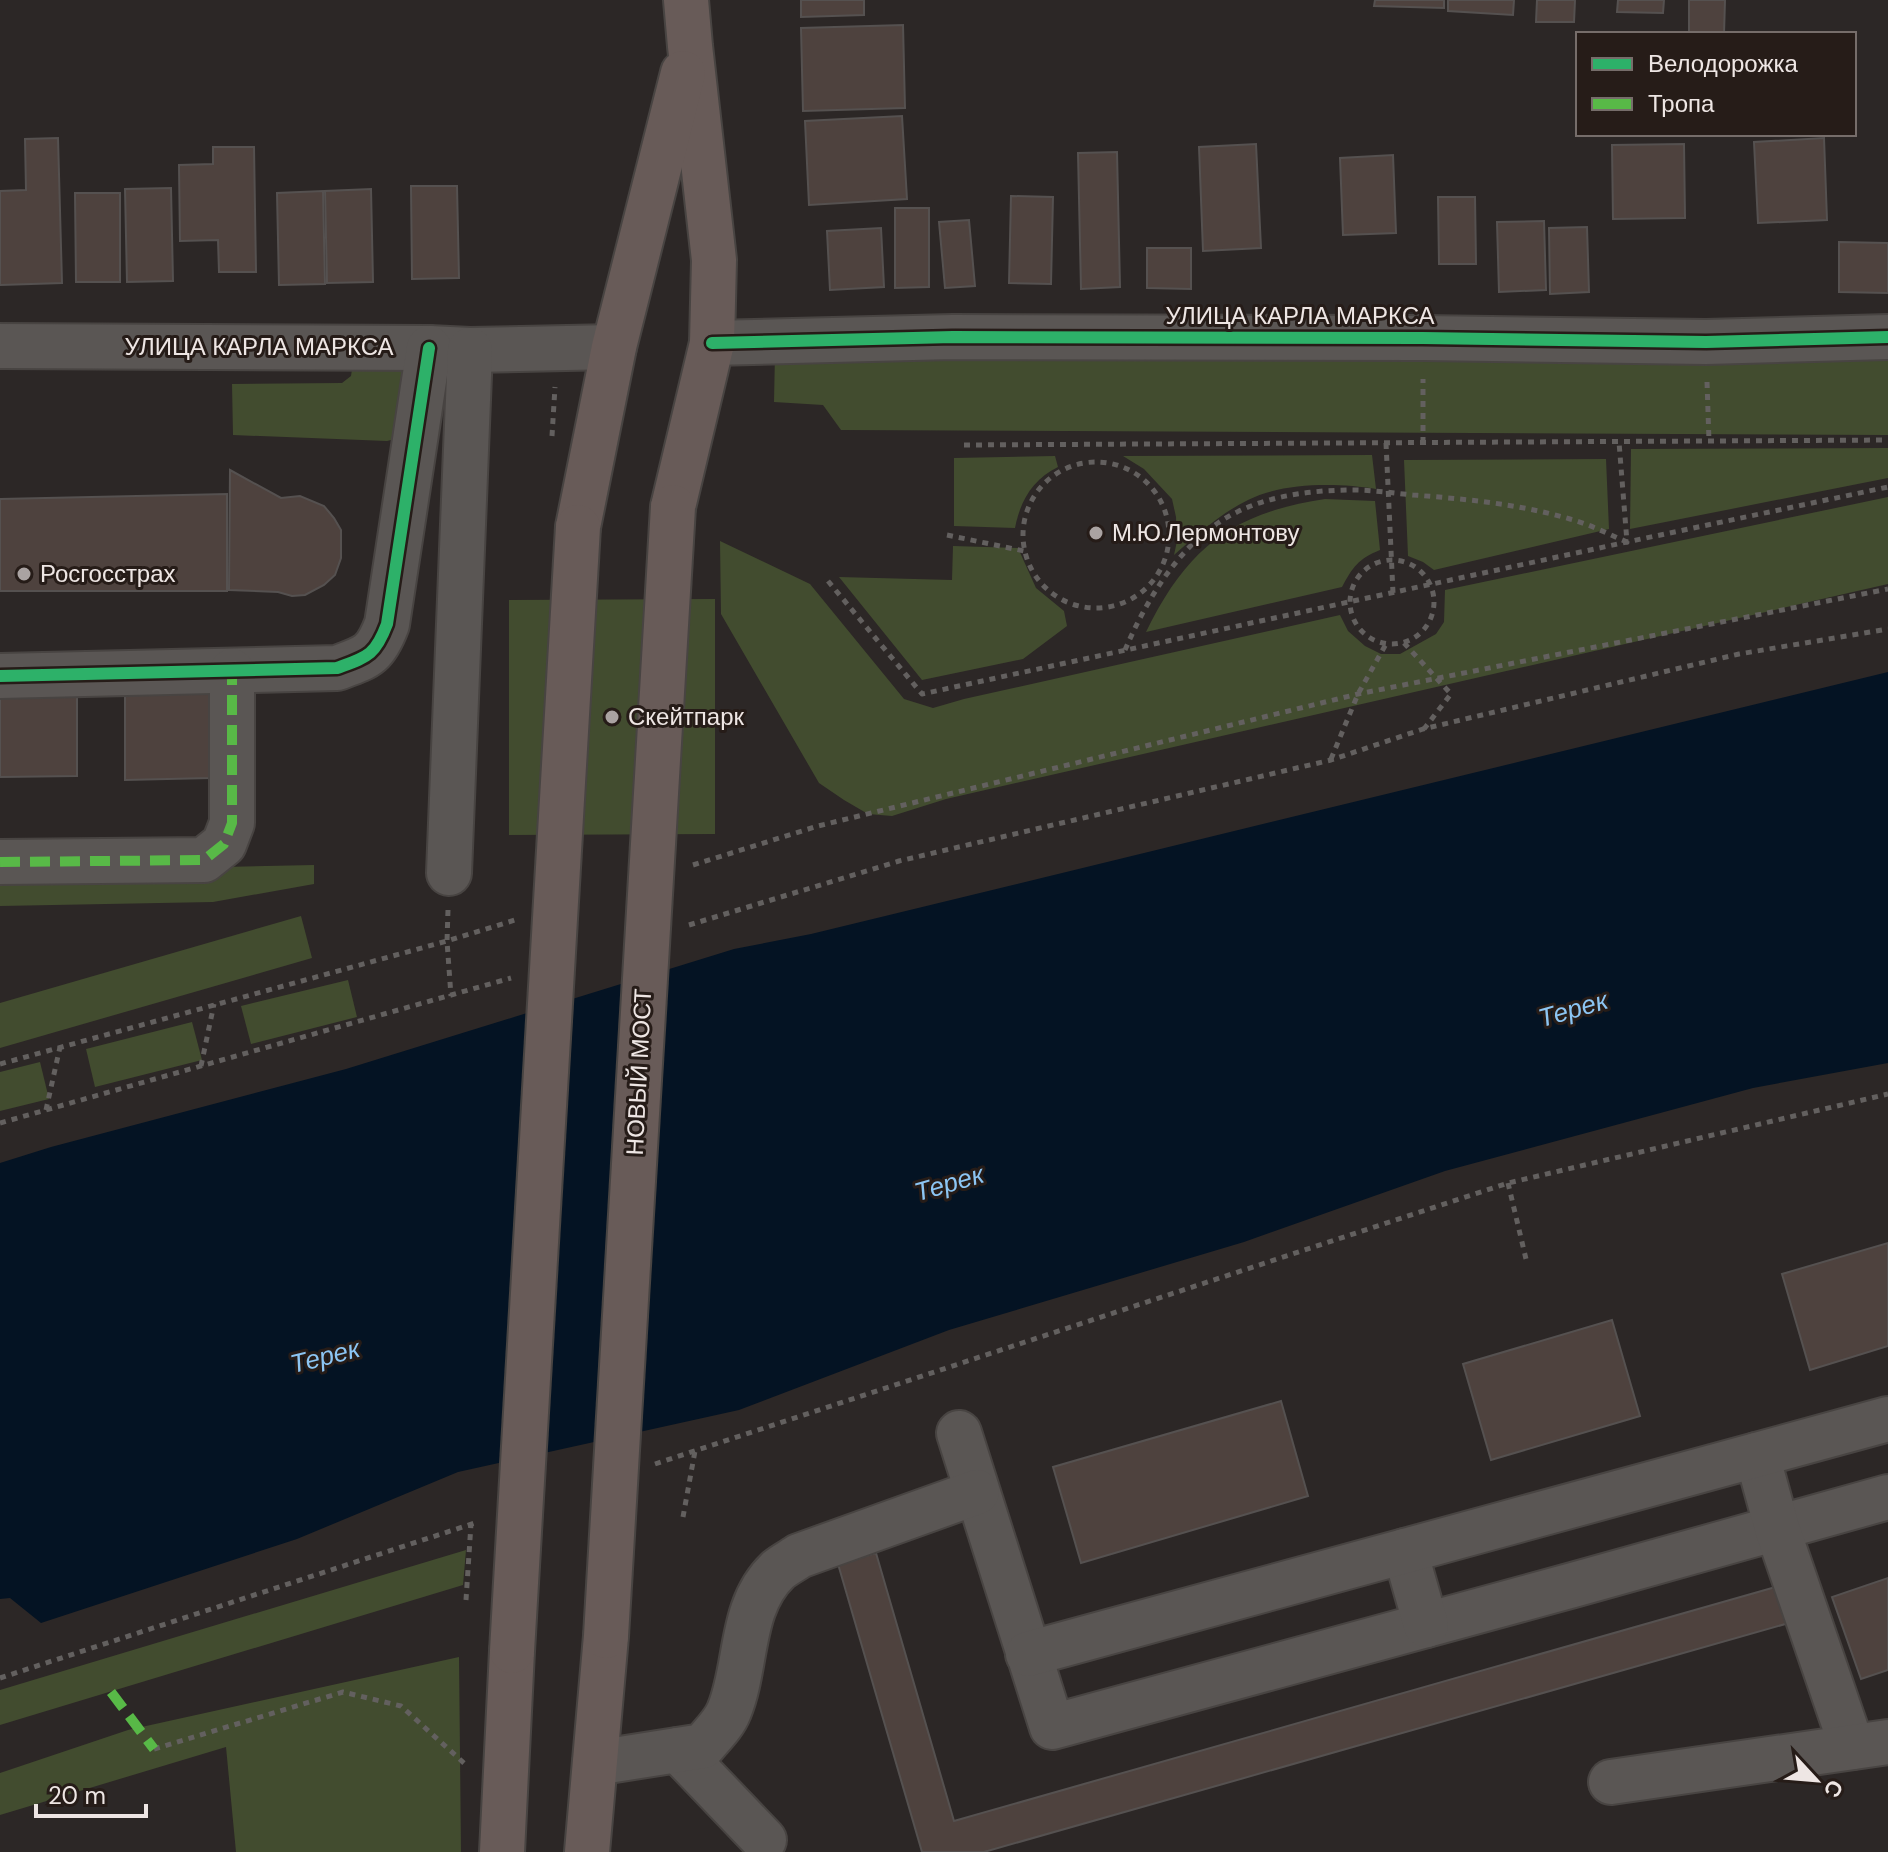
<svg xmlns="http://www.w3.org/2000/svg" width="1888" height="1852" font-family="'DM Sans',sans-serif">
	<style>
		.green { fill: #424c2f }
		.water { fill: #041323 }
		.building { fill: #4e423e; stroke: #555150; stroke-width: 2 }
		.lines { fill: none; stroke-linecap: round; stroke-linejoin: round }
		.minor-casing { stroke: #484442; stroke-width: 48 }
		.major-casing { stroke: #484442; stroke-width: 48 }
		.path { stroke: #63605f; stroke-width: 5; stroke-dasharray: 6 6; stroke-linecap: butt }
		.minor { stroke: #5a5654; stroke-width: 44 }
		.major { stroke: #685b58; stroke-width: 44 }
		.major-bridge-casing { stroke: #484442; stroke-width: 48; stroke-linecap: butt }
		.major-bridge { stroke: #685b58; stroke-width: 44 }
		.quiet { stroke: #58b947; stroke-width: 10; stroke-dasharray: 20 10; stroke-linecap: butt }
		.cycleway-casing { stroke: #261c18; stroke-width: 17 }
		.cycleway { stroke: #2db169; stroke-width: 12 }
		.poi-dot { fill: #aaa3a2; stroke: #261c18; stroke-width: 3 }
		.labels { text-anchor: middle; stroke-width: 6; stroke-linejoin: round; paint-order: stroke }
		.street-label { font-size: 24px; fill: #eee6e4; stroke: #261c18 }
		.poi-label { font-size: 24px; fill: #eee6e4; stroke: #261c18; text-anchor: start }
		.water-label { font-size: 26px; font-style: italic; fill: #8cc5f3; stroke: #261c18 }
	</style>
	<rect width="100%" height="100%" fill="#2c2726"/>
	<g class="green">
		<path d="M1888 349V435L841 430 823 405 774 402 775 353Z"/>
		<path d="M353 363 412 365 403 437 387 441 233 435 232 384 342 383 351 376Z"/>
		<path d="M1888 448V478L1630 529 1631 449Z"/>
		<path d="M1372 455 1376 489C1338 483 1284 482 1248 500 1221 513 1197 535 1174 555L1177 541 1176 517 1172 499 1144 469 1123 456Z"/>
		<path d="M1055 456 1058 467C1033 479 1020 501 1015 528L954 526V458Z"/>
		<path d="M1606 459 1609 529 1434 570 1423 562 1408 556 1404 460Z"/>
		<path d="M1888 497V584L946 799 892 816 868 814 844 800 819 783 721 614 720 541 810 584 904 699 933 708 964 699 1340 615 1348 631 1365 646 1381 654H1400L1436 634 1444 622 1445 590Z"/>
		<path d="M1325 499 1375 501 1380 550C1358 559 1353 567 1342 587L1146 632C1187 548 1232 513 1325 499Z"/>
		<path d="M953 546 1018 548 1036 588 1064 611 1067 626 1023 659 922 680 839 577 952 580Z"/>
		<path d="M715 599V834L509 835V600Z"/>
		<path d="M314 865V884L213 902 0 906V872Z"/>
		<path d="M301 916 312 958 0 1048V1003Z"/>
		<path d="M348 980 357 1017 251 1044 241 1006Z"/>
		<path d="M192 1022 202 1060 95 1087 86 1049Z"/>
		<path d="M40 1062 49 1099 0 1111V1072Z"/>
		<path d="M466 1550 463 1585 0 1725V1690Z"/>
		<path d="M459 1657 461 1852H236L226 1747 0 1815V1773L128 1730Z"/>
	</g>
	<path class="water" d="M1888 672V1063L1753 1088 1445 1171 1244 1242 949 1330 739 1410 458 1472 297 1539 41 1623 10 1598 0 1599V1163L51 1147 346 1069 734 949 811 934Z"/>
	<g class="building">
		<path d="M801 0H864V15L801 17Z"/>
		<path d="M1375 0H1444V8L1374 6Z"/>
		<path d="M1448 0H1514L1513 15 1448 11Z"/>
		<path d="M1537 0H1575L1574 22H1536Z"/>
		<path d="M1618 0H1664L1663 13 1617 12Z"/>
		<path d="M1689 0H1725L1724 34H1689Z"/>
		<path d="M903 25 905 108 803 111 801 28Z"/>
		<path d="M902 116 907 199 809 205 805 121Z"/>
		<path d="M58 138 62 283 0 285V191L26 190 25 139Z"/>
		<path d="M1824 138 1827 220 1758 223 1754 142Z"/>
		<path d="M1256 144 1261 248 1203 251 1199 147Z"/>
		<path d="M1684 144 1685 218 1613 219 1612 145Z"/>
		<path d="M213 147H254L256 272H219L218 240 180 241 179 165 213 164Z"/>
		<path d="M1117 152 1120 287 1081 289 1078 153Z"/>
		<path d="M1393 155 1396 233 1343 235 1340 158Z"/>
		<path d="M411 186H457L459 278 412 279Z"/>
		<path d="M171 188 173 281 127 282 125 189Z"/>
		<path d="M371 189 373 282 327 283 325 191Z"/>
		<path d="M323 191 325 284 279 285 277 193Z"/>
		<path d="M75 193H120V282H76Z"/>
		<path d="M1011 196 1053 197 1051 284 1009 283Z"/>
		<path d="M1438 197H1475L1476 264H1439Z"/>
		<path d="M895 208H929V287L895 288Z"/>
		<path d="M969 220 975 286 945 288 939 222Z"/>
		<path d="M1544 221 1546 290 1499 292 1497 222Z"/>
		<path d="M1587 227 1589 292 1550 294 1549 228Z"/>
		<path d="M881 228 884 287 830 290 827 231Z"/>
		<path d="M1839 242 1888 243V293L1839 292Z"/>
		<path d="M1147 248H1191V289L1147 288Z"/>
		<path d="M230 470 281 498 300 496 324 506 334 518 341 530V558L335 575 324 585 305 595 292 596 278 592 229 590Z"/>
		<path d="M227 494V591H0V499Z"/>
		<path d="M0 688H77V776L0 777Z"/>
		<path d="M211 690V778L125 780V691Z"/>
		<path d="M1888 1243V1346L1810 1370 1782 1274Z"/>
		<path d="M1612 1320 1640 1416 1491 1460 1463 1364Z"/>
		<path d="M1281 1401 1308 1496 1081 1563 1053 1467Z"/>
		<path d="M876 1553 954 1821 1779 1586 1789 1623 984 1852H922L838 1564Z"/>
		<path d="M1888 1578V1670L1861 1679 1832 1597Z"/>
	</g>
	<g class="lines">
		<defs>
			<g id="minor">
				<path d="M712 343 953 337 1423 338 1706 342 1888 337"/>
				<path d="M0 346 429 348 470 350 614 347"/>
				<path d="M0 676 337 668C367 657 375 656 387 624L429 348"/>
				<path d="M0 862 204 860 224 844 232 823V671"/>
				<path d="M449 873 470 350"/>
				<path d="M959 1433 1052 1727 1573 1585 1888 1497"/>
				<path d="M1757 1455 1777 1528 1852 1747"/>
				<path d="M1405 1551 1426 1625"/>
				<path d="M1028 1654 1888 1419"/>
				<path d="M678 1750 764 1840"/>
				<path d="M595 1763 703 1746C711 1736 724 1724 729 1711 748 1665 739 1607 778 1570 784 1565 792 1561 799 1556L977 1492"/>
				<path d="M1611 1782 1888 1742"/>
			</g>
			<g id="major">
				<path d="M673 507 712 343 714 260 690 46 686 0"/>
				<path d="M578 527 614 347 683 73"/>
				<path d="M502 1852 512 1651"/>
				<path d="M587 1852 606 1636"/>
			</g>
		</defs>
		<use href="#minor" class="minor-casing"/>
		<use href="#major" class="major-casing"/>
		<g class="path">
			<path d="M1707 382 1709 441"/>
			<path d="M552 436 555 387"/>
			<path d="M1386 443 1393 593"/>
			<path d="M1423 443V379"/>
			<path d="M964 445 1888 440"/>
			<circle cx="1096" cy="535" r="73"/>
			<path d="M947 535 1024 551"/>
			<circle cx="1392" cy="602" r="42"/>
			<path d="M828 581 922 694 1627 542 1888 487"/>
			<path d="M1404 643 1451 694 1424 729"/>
			<path d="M1125 650C1145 603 1175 552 1218 523 1256 497 1307 490 1353 490 1373 490 1393 493 1413 495 1466 499 1519 504 1570 519 1589 524 1608 534 1627 542L1619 442"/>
			<path d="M1331 759 1358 694 1386 644"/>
			<path d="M693 865 818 826 1358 694 1888 589"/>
			<path d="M448 910 447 941 451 996"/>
			<path d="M689 925 899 861 1331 760 1423 729 1739 654 1888 629"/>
			<path d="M0 1064 447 941 515 920"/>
			<path d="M201 1066 214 1004"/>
			<path d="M46 1110 60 1047"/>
			<path d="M0 1123 511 978"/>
			<path d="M1508 1183 1526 1259"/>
			<path d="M655 1464 1508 1183 1888 1094"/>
			<path d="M683 1517 695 1451"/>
			<path d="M466 1600 471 1524"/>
			<path d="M0 1678 478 1522"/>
			<path d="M154 1749 343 1692 401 1706 465 1764"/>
		</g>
		<use href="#minor" class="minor"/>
		<use href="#major" class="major"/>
		<defs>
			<g id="major-bridge">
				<path d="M606 1636 673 507"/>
				<path d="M512 1651 578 527"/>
			</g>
		</defs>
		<use href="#major-bridge" class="major-bridge-casing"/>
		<use href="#major-bridge" class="major-bridge"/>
		<g class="quiet">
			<path d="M0 862 204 860 224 844 232 823V671"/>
			<path d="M111 1692 154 1749"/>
		</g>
		<defs>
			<g id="cycleway">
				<path d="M712 343 953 337 1423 338 1706 342 1888 337"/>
				<path d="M0 676 337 668C367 657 375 656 387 624L429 348"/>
			</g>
		</defs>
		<use href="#cycleway" class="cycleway-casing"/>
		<use href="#cycleway" class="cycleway"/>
	</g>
	<g class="poi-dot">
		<circle cx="1096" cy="533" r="8"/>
		<circle cx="24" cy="574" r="8"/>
		<circle cx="612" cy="717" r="8"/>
	</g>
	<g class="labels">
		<g class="street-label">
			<text x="1300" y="324">УЛИЦА КАРЛА МАРКСА</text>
			<text x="259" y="355">УЛИЦА КАРЛА МАРКСА</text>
			<text transform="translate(639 1072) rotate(-87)" y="8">НОВЫЙ МОСТ</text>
		</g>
		<g class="poi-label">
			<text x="1112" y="541">М.Ю.Лермонтову</text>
			<text x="40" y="582">Росгосстрах</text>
			<text x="628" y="725">Скейтпарк</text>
		</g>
		<g class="water-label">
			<text transform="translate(1573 1009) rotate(-16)" y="9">Терек</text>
			<text transform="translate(949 1183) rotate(-16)" y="9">Терек</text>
			<text transform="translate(325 1356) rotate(-14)" y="9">Терек</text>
		</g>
	</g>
	<rect x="1576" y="32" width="280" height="104" fill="#261c18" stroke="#766d6a" stroke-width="2"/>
	<rect x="1592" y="58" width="40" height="12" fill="#2db169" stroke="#766d6a" stroke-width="2"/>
	<text x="1648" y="72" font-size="24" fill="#eee6e4">Велодорожка</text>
	<rect x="1592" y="98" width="40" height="12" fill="#58b947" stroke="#766d6a" stroke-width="2"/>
	<text x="1648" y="112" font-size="24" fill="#eee6e4">Тропа</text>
	<g transform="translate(1816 1780) rotate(116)" stroke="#261c18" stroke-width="6" paint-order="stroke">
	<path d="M0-6L14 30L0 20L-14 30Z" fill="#eee6e4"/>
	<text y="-12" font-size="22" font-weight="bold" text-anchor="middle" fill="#eee6e4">С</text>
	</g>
	<path d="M36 1804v12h110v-12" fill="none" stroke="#eee6e4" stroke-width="4"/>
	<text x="48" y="1804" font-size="24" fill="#eee6e4" stroke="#261c18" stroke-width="6" paint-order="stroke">20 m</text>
</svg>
